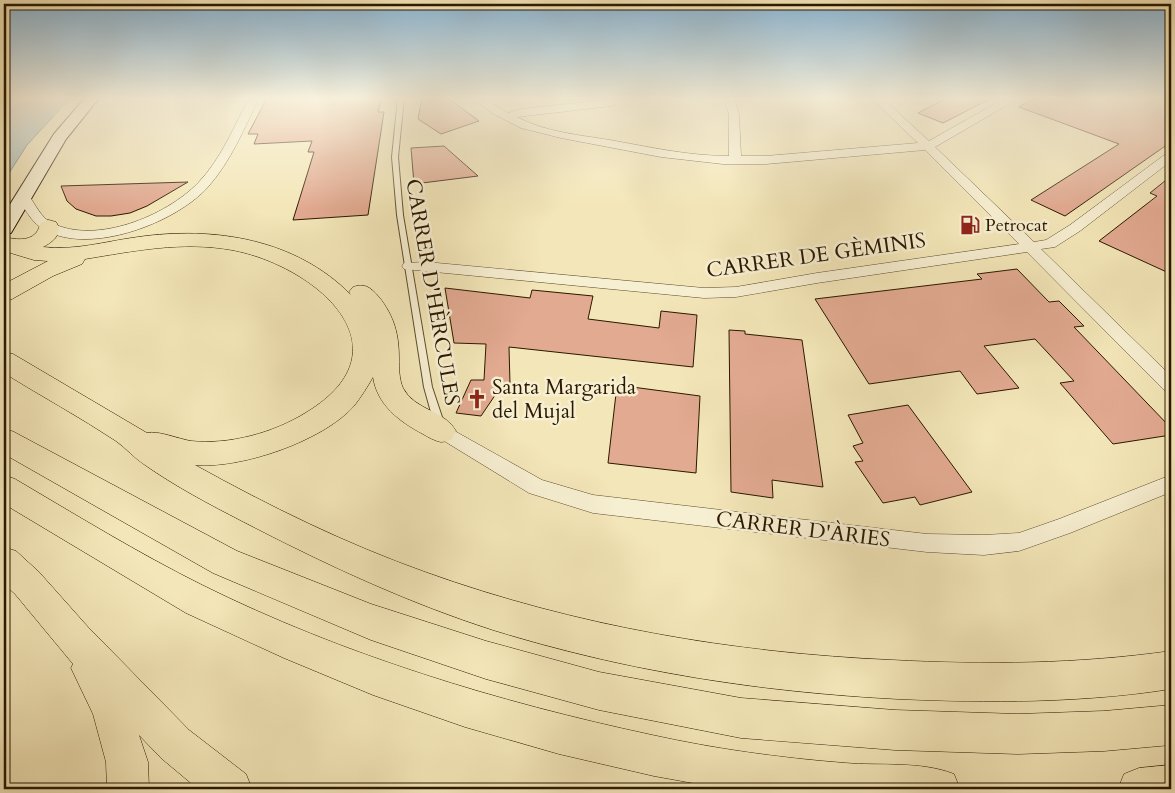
<svg xmlns="http://www.w3.org/2000/svg" width="1175" height="793" font-family="Cardo,serif">
	<style>
		.water { fill: #a1bcba; stroke: #717a70 }
		.building { fill: #e2aa91; stroke: #2a1800 }
		.lines { fill: none; stroke-linecap: round; stroke-linejoin: round }
		.lane-casing { stroke: #5c4c2e; stroke-width: 2 }
		.street-casing { stroke: #5c4c2e; stroke-width: 1 }
		.secondary-casing { stroke: #2a1800; stroke-width: 2 }
		.highway-casing { stroke: #2a1800; stroke-width: 1 }
		.lane { fill: #f7efd1; fill-rule: evenodd }
		.street { fill: #f7efd1; fill-rule: evenodd }
		.secondary { fill: #f7efd1; fill-rule: evenodd }
		.highway { fill: #f3e6b8; fill-rule: evenodd }
		.labels { text-anchor: middle; stroke-width: 5; stroke-linejoin: round; paint-order: stroke }
		.far-poi-label { font-size: 18px; fill: #2a1800; stroke: #f7efd1; text-anchor: start }
		.street-label { font-size: 21px; fill: #2a1800; stroke: #f7efd1 }
		.poi-label { font-size: 21px; fill: #2a1800; stroke: #f7efd1; text-anchor: start }
	</style>
	<rect width="100%" height="100%" fill="#f3e6b8"/>
	<filter id="stains"><feTurbulence type="fractalNoise" baseFrequency=".004" numOctaves="4"/><feColorMatrix values="0 0 0 0 .2 0 0 0 0 .09 0 0 0 0 .02 0 0 0 .5 -.17"/></filter>
	<radialGradient id="worn" r=".72"><stop offset=".6" stop-color="#630" stop-opacity="0"/><stop offset="1" stop-color="#630" stop-opacity=".3"/></radialGradient>
	<path class="water" d="M4 98H70L27 145 4 181Z"/>
	<g class="building">
		<path d="M267 98H382L378 112H384L368 215 293 220 314 152H308L312 141 254 144 258 134H248Z"/>
		<path d="M422 98H448L479 121 441 134 418 119Z"/>
		<path d="M947 98H992L943 123 918 113Z"/>
		<path d="M1035 98H1171V142L1065 216 1031 200 1119 144 1019 107Z"/>
		<path d="M444 146 478 176 414 184 411 148Z"/>
		<path d="M1171 176V274L1099 241 1157 196 1150 193Z"/>
		<path d="M188 182 147 206 130 213 111 216H96L76 209 67 201 61 186Z"/>
		<path d="M1017 269 1049 302 1059 301 1084 326 1074 327 1171 428V435L1113 444 1060 383 1074 381 1035 339 984 346 1019 388 977 394 960 371 869 384 815 299 982 279 977 274Z"/>
		<path d="M445 288 530 298 532 290 593 296 588 319 659 328 661 311 697 315 693 367 509 347 510 384 502 385 481 416 456 413 471 380H484L486 344 454 343Z"/>
		<path d="M729 330 745 331V334L802 340 823 487 772 480 773 498 731 492Z"/>
		<path d="M617 385 700 396 696 473 608 463Z"/>
		<path d="M908 405 972 492 920 505 915 497 883 503 855 462 863 461 853 446 863 443 848 415Z"/>
	</g>
	<g class="lines">
		<defs>
			<path id="lane" d="M398 98H404L398 157 403 215 432 387 444 423 442 426H436L434 423 424 387 397 215 392 157Z"/>
			<g id="street">
				<path d="M249 98H259C244 129 231 161 208 187 175 224 84 258 40 227 30 220 24 207 17 197L23 193 28 194C35 204 41 218 52 223 96 245 166 216 198 183 221 159 234 127 249 98Z"/>
				<path d="M472 98H483L508 113 521 109 622 98 615 105 611 106 517 117C545 132 579 135 610 140 649 147 689 156 729 156V114L724 98H734L739 114 741 156H766L918 143 871 98H882L929 141 1005 98H1017L1016 100 935 147 1034 242 1046 240 1070 225 1167 153H1171V161L1080 231 1055 247 1041 249 1171 376V392L1165 391 1027 252 817 283 736 297 704 298 404 269 402 266 404 263 426 262 704 288 736 287 817 273 1019 244 925 150 766 164H723L661 157 561 138 521 128 492 113Z"/>
				<path d="M442 424 542 480 593 495 927 534 984 535 1019 533 1059 519 1171 475V492L1070 533 1019 551 984 555 927 552 593 513 529 493 436 436 433 431 436 426Z"/>
			</g>
			<path id="secondary" d="M85 98H99L66 139 11 233 4 234V214L54 134Z"/>
			<g id="highway">
				<path d="M49 220 56 222C64 233 53 242 43 247 75 251 107 241 138 237 214 226 296 239 351 295L349 292 353 287C365 283 370 287 379 297 394 316 399 334 399 358 399 367 399 379 403 388 414 410 446 411 456 431L452 439C449 440 444 442 441 442 435 441 428 437 423 434 400 422 377 405 373 377 368 386 361 397 354 406 323 441 241 469 195 465 269 506 346 544 425 572 575 626 733 653 892 660 986 665 1078 664 1171 651V689C1081 703 989 703 898 699 760 692 625 671 493 630 406 602 323 563 242 521 209 504 175 486 145 465 134 458 126 448 116 441 80 417 41 396 4 373V352L13 354 147 433C157 430 179 439 191 441 229 445 274 433 307 412 413 347 313 265 232 250 182 241 134 251 85 259L82 264 53 276 12 299 4 302V284L48 261 34 260 4 251V237C14 239 28 242 36 233 39 230 39 225 42 222Z"/>
				<path d="M4 428 14 432 237 551 371 604 486 641 599 672 741 698 895 710 1018 714 1104 711 1171 705V745L1104 751 1018 754 895 750 741 738 599 710 486 679 371 640 213 573 4 454Z"/>
				<path d="M4 475 15 479C76 515 138 553 202 585 343 655 498 702 652 735 715 749 781 758 845 763 880 766 921 761 954 774L960 789H726L654 776 559 754 465 727 373 695 284 658 186 613 4 504Z"/>
				<path d="M4 547 16 551 39 572 88 627 189 730 246 774 252 789H198L161 758 139 735 148 762 149 789H107L106 762 93 714 71 668 73 664 15 594 4 584Z"/>
				<path d="M1171 765V789H1118L1124 774 1139 768Z"/>
			</g>
		</defs>
		<use href="#lane" class="lane-casing"/>
		<use href="#street" class="street-casing"/>
		<use href="#secondary" class="secondary-casing"/>
		<use href="#highway" class="highway-casing"/>
		<use href="#lane" class="lane"/>
		<use href="#street" class="street"/>
		<use href="#secondary" class="secondary"/>
		<use href="#highway" class="highway"/>
	</g>
	<linearGradient id="sky" x2="0" y2="1"><stop stop-color="#8bb7d6"/><stop offset="0.47" stop-color="#faf4df"/><stop offset="1" stop-color="#faf4df" stop-opacity="0"/></linearGradient>
	<rect width="1175" height="209" fill="url(#sky)"/>
	<defs>
		<symbol id="fuel-bare" viewBox="-9 -9 18 18"><path d="M-5.5-6h7V0h2V4h1.3V-2.5L3-4.5l.8-.8L6-3V5H2.5V1h-1V6h-7ZM-4.2-4.7v3.2H.2V-4.7Z" fill="#8f2418" stroke="#f7efd1" stroke-width="2.5" paint-order="stroke"/></symbol>
		<symbol id="church-bare" viewBox="-9 -9 18 18"><path d="M-1.2-6h2.4v3.5h3.3v2.4h-3.3V6h-2.4V-.1h-3.3v-2.4h3.3Z" fill="#8f2418" stroke="#f7efd1" stroke-width="2.5" paint-order="stroke"/></symbol>
	</defs>
	<g fill-rule="evenodd">
		<use href="#fuel-bare" x="956" y="211" width="28" height="28"/>
		<use href="#church-bare" x="463" y="385" width="28" height="28"/>
	</g>
	<g class="labels">
		<g class="far-poi-label">
			<text x="985" y="231">Petrocat</text>
		</g>
		<g class="street-label">
			<text transform="translate(816 255) rotate(-8)" y="7">CARRER DE GÈMINIS</text>
			<text transform="translate(433 292) rotate(80)" y="7">CARRER D'HÈRCULES</text>
			<text transform="translate(803 529) rotate(7)" y="7">CARRER D'ÀRIES</text>
		</g>
		<g class="poi-label">
			<text x="492" y="394">Santa Margarida<tspan x="492" dy="24">del Mujal</tspan></text>
		</g>
	</g>
	<rect width="1175" height="793" fill="none" stroke="#f3e6b8" stroke-width="20"/>
	<rect x="5" y="5" width="1165" height="783" fill="none" stroke="#2a1800" stroke-width="2.5"/>
	<rect x="10" y="10" width="1155" height="773" fill="none" stroke="#2a1800"/>
	<rect width="100%" height="100%" filter="url(#stains)"/>
	<rect width="100%" height="100%" fill="url(#worn)"/>
</svg>
